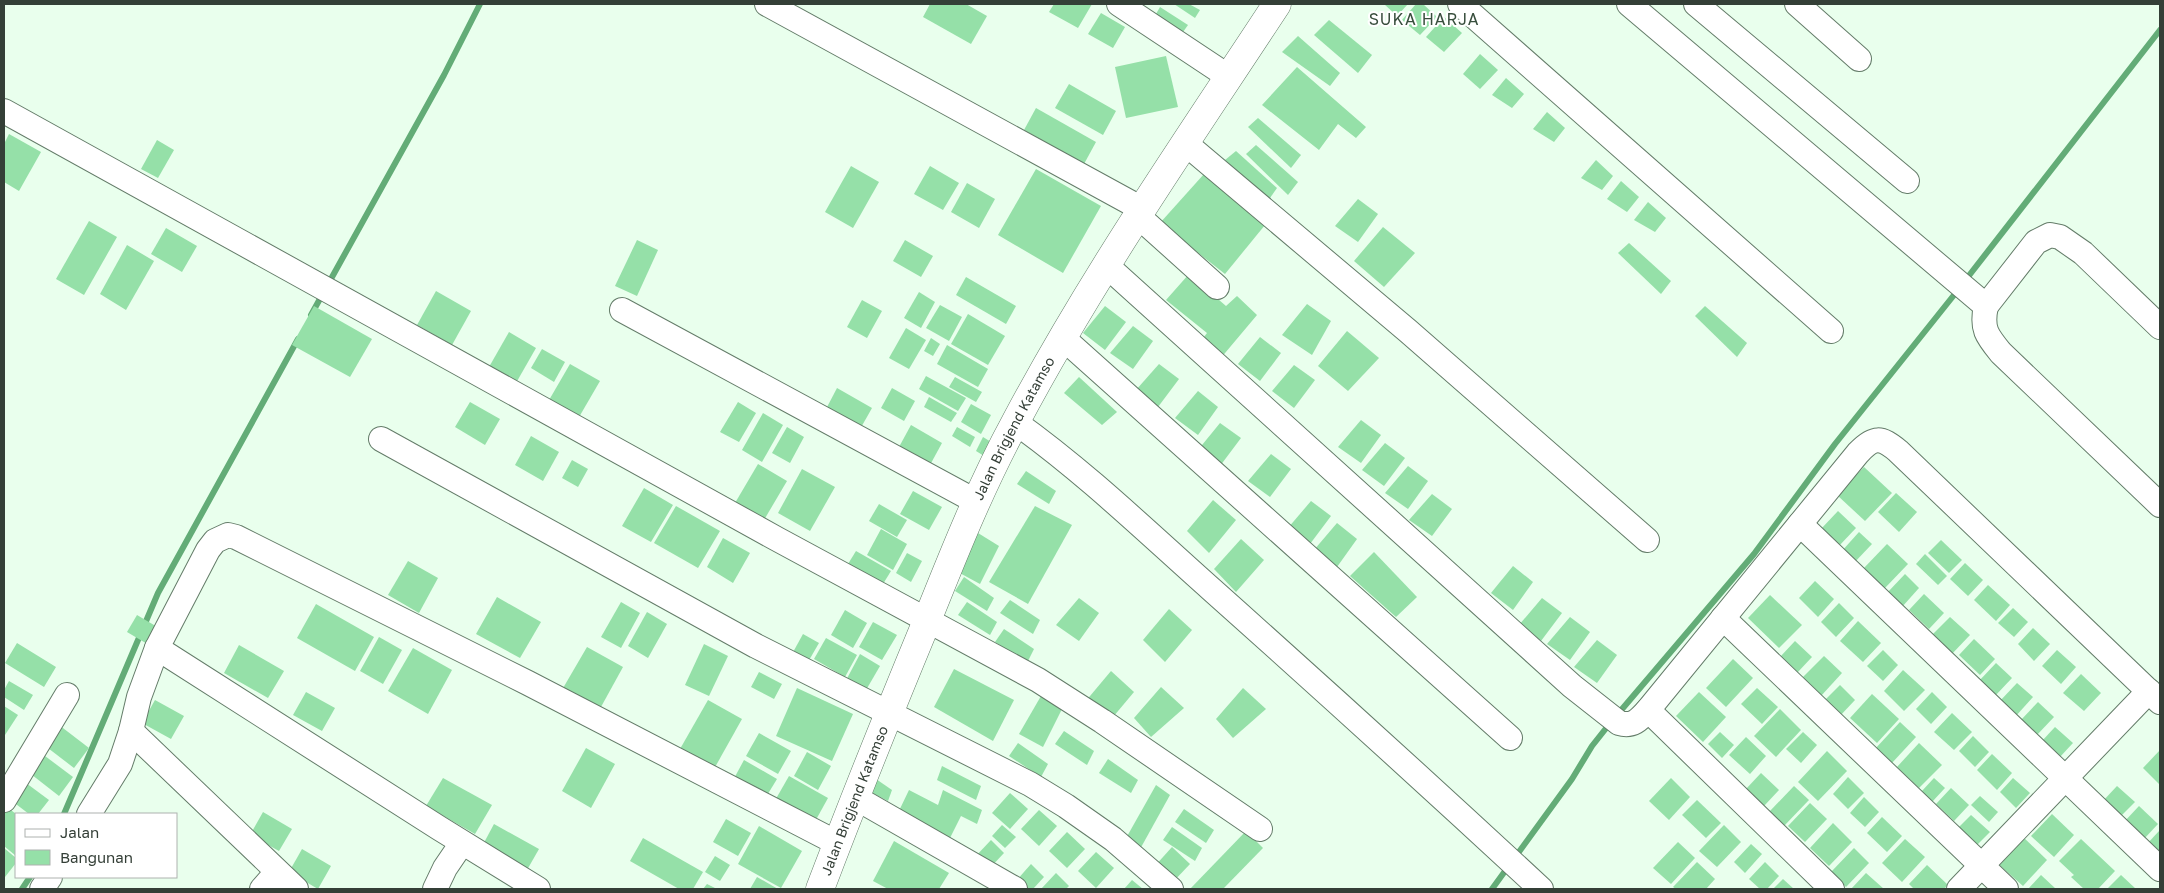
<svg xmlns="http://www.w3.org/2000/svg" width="2164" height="893" font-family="'Golos Text',sans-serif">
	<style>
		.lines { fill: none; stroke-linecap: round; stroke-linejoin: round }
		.stream { stroke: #63ac77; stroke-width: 6 }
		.building { fill: #95e0a8 }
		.minor-casing { stroke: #647c69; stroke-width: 26 }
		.highway-casing { stroke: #647c69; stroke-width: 29 }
		.minor { stroke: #fff; stroke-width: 24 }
		.highway { stroke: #fff; stroke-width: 28 }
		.labels { text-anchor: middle; stroke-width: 4; stroke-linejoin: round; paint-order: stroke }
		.street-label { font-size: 14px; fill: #343f37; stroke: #fff }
		.quarter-label { font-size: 16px; letter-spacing: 1px; fill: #384e3d; stroke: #fff }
	</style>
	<rect width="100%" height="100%" fill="#e9ffed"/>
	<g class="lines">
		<g class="stream">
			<path d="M1964 282 2160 30"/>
			<path d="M311 315 444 75 480 4"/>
			<path d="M1617 715 1754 554 1835 444 1958 290"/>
			<path d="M64 814 158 593 298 339"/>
			<path d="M22 889 30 877"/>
			<path d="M1492 889 1572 779 1592 746 1611 722"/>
		</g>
	</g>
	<g class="building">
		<path d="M930 4H966L987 16 971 44 923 17Z"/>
		<path d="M1054 4H1092L1078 28 1049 12Z"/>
		<path d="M1174 4H1189L1200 10 1195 18Z"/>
		<path d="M1384 4H1408L1397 16Z"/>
		<path d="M1416 4H1423L1437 17 1420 35 1402 20Z"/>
		<path d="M1160 7 1188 25 1183 32 1156 14Z"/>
		<path d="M1101 13 1125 27 1113 48 1088 34Z"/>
		<path d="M1444 17 1462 33 1444 52 1426 37Z"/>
		<path d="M1329 20 1372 55 1358 73 1314 35Z"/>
		<path d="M1298 36 1340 73 1330 86 1282 52Z"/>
		<path d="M1480 54 1498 70 1480 89 1463 74Z"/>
		<path d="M1166 56 1178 107 1126 118 1115 67Z"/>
		<path d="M1297 67 1366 127 1356 138 1338 124 1319 150 1262 105Z"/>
		<path d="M1506 78 1524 94 1512 108 1492 95Z"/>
		<path d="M1069 84 1116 111 1103 135 1055 108Z"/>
		<path d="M1036 108 1096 142 1084 164 1024 130Z"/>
		<path d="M1547 112 1565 128 1554 142 1533 129Z"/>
		<path d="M1258 118 1301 155 1291 168 1248 127Z"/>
		<path d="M9 134 41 152 19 191 4 182V144Z"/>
		<path d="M157 140 174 150 158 178 141 169Z"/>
		<path d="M1256 145 1298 182 1288 195 1246 154Z"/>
		<path d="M1236 151 1277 188 1268 201 1225 160Z"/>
		<path d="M1596 160 1613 176 1602 190 1581 178Z"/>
		<path d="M851 166 879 182 853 228 825 212Z"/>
		<path d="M930 166 959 183 943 210 914 194Z"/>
		<path d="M1036 169 1101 206 1063 273 998 235Z"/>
		<path d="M1204 174 1265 225 1225 274 1160 223Z"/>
		<path d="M1621 181 1639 197 1627 212 1607 199Z"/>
		<path d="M967 183 995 199 979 228 951 212Z"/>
		<path d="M1358 199 1378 214 1358 242 1335 226Z"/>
		<path d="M1648 202 1666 218 1655 232 1634 220Z"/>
		<path d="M89 221 117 237 84 295 56 279Z"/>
		<path d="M1383 227 1415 253 1384 287 1354 261Z"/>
		<path d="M166 228 197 246 182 272 151 254Z"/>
		<path d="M637 240 658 250 637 296 615 286Z"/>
		<path d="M905 240 933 256 921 277 893 261Z"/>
		<path d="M1629 243 1671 281 1661 294 1618 253Z"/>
		<path d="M127 245 154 261 126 310 100 294Z"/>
		<path d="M1189 274 1226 306 1237 296 1257 315 1220 359 1200 342 1207 333 1166 300Z"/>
		<path d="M966 277 1016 306 1006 324 956 295Z"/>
		<path d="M436 291 471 311 452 345 417 325Z"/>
		<path d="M919 292 935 302 921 328 904 318Z"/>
		<path d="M862 300 882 311 867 338 847 327Z"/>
		<path d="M1307 304 1331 321 1312 355 1282 335Z"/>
		<path d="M940 305 962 317 949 341 926 328Z"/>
		<path d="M314 306 372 339 350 377 292 345Z"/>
		<path d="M1105 306 1126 322 1105 350 1083 333Z"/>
		<path d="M1705 306 1747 343 1737 357 1695 316Z"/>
		<path d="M968 314 1005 336 988 365 951 344Z"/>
		<path d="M1133 326 1153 341 1133 369 1110 353Z"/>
		<path d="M906 328 926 340 909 369 889 358Z"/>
		<path d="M1347 331 1379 358 1348 391 1318 366Z"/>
		<path d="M509 332 536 348 512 390 485 374Z"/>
		<path d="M1260 337 1281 353 1260 381 1238 364Z"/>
		<path d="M931 338 940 344 933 356 924 351Z"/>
		<path d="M947 345 988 369 978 387 937 364Z"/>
		<path d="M542 349 565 362 554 382 531 368Z"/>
		<path d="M570 364 600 381 575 424 545 407Z"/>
		<path d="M1159 364 1179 379 1158 407 1136 390Z"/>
		<path d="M1294 365 1315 380 1294 408 1272 391Z"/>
		<path d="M926 376 966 398 958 411 919 389Z"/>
		<path d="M955 377 982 392 976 402 949 387Z"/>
		<path d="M1079 377 1117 412 1102 425 1064 393Z"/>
		<path d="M837 388 872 408 859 431 825 411Z"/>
		<path d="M892 388 915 401 904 421 881 408Z"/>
		<path d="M1198 391 1218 407 1198 435 1175 418Z"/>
		<path d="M929 397 957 413 951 422 924 407Z"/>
		<path d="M470 402 500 419 485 445 455 427Z"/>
		<path d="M738 402 756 413 739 442 720 432Z"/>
		<path d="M971 404 991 415 981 434 961 422Z"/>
		<path d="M763 413 783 425 762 462 742 450Z"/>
		<path d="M1361 420 1381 435 1361 463 1338 447Z"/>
		<path d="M1220 423 1241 438 1220 466 1198 450Z"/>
		<path d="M911 425 942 443 930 465 899 447Z"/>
		<path d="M787 427 804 437 790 463 772 453Z"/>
		<path d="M957 427 975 437 970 447 952 436Z"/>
		<path d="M531 436 559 452 543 481 515 465Z"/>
		<path d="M983 437 996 445 989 459 976 451Z"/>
		<path d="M1385 443 1405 458 1384 486 1362 470Z"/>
		<path d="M1271 454 1291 469 1270 497 1248 481Z"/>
		<path d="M572 460 588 469 578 487 562 478Z"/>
		<path d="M758 464 787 481 764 520 735 503Z"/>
		<path d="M1408 466 1428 481 1408 509 1385 493Z"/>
		<path d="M1864 467 1892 493 1865 521 1837 495Z"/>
		<path d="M802 469 835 487 810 531 778 513Z"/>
		<path d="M1026 471 1056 491 1049 504 1017 484Z"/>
		<path d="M644 488 673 505 651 542 622 526Z"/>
		<path d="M913 491 942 507 929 530 900 514Z"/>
		<path d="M1896 493 1917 512 1899 532 1878 512Z"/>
		<path d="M1432 494 1452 509 1432 536 1409 520Z"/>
		<path d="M1213 500 1236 520 1209 553 1187 531Z"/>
		<path d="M1311 501 1331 516 1310 544 1288 528Z"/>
		<path d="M879 504 907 520 897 537 869 521Z"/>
		<path d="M676 506 720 531 698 568 654 543Z"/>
		<path d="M1035 506 1072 525 1028 604 989 582Z"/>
		<path d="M1838 511 1856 528 1838 547 1820 530Z"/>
		<path d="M1337 523 1357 539 1337 567 1314 550Z"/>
		<path d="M881 529 907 544 893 570 867 555Z"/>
		<path d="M1859 532 1872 544 1853 564 1841 552Z"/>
		<path d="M978 533 999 546 980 584 956 571Z"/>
		<path d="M723 538 750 553 733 583 707 567Z"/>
		<path d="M1241 539 1264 560 1236 592 1214 569Z"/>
		<path d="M1941 540 1962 560 1949 573 1928 553Z"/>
		<path d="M1887 544 1908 564 1884 589 1863 569Z"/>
		<path d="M856 551 891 571 883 584 848 564Z"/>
		<path d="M1374 552 1417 597 1396 617 1350 576Z"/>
		<path d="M907 553 922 561 911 582 896 573Z"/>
		<path d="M1925 554 1947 576 1938 585 1916 564Z"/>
		<path d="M408 561 438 578 419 613 388 595Z"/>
		<path d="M1965 563 1983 580 1968 596 1950 579Z"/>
		<path d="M1513 566 1533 582 1513 610 1491 593Z"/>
		<path d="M1905 574 1919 588 1902 607 1887 593Z"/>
		<path d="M964 577 994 598 987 611 955 591Z"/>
		<path d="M1815 581 1834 599 1818 617 1799 598Z"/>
		<path d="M1988 585 2010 605 1996 621 1974 600Z"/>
		<path d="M1924 594 1944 613 1929 629 1909 610Z"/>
		<path d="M1770 595 1802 625 1779 648 1748 618Z"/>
		<path d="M497 597 541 622 520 658 476 634Z"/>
		<path d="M1079 598 1099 613 1079 641 1056 625Z"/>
		<path d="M1542 598 1562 613 1541 641 1519 625Z"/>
		<path d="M1010 600 1040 620 1033 634 1000 613Z"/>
		<path d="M621 602 640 613 621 648 601 637Z"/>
		<path d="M967 602 997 622 990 635 958 615Z"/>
		<path d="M1839 603 1854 618 1836 637 1821 622Z"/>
		<path d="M316 604 374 637 355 671 297 638Z"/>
		<path d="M2013 608 2028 622 2014 637 1998 623Z"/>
		<path d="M1169 609 1192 630 1165 662 1143 640Z"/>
		<path d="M845 610 867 623 853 648 831 635Z"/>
		<path d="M647 612 667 624 648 658 628 646Z"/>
		<path d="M137 615 159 628 149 645 127 632Z"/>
		<path d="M1570 617 1590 632 1570 660 1547 644Z"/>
		<path d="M1950 617 1970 635 1950 656 1930 637Z"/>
		<path d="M1858 621 1881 643 1863 662 1840 641Z"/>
		<path d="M873 622 897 635 882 660 859 647Z"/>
		<path d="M2033 628 2050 644 2034 661 2018 644Z"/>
		<path d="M1004 629 1034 649 1027 663 995 642Z"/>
		<path d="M803 634 819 643 808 662 792 654Z"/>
		<path d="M379 637 402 650 383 684 360 671Z"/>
		<path d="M826 638 857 655 845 677 814 659Z"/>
		<path d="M1974 639 1995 659 1980 675 1959 655Z"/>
		<path d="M1597 640 1617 655 1597 683 1574 667Z"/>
		<path d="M1795 641 1812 657 1797 673 1780 657Z"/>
		<path d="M17 643 56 667 44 687 5 663Z"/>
		<path d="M704 644 728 656 709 696 685 685Z"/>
		<path d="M239 645 284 671 268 698 224 673Z"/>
		<path d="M587 647 623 667 596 716 559 695Z"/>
		<path d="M413 648 452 670 428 714 388 691Z"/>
		<path d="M1883 650 1898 665 1883 681 1867 666Z"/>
		<path d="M2057 650 2076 667 2061 684 2042 666Z"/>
		<path d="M860 654 880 666 862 697 843 686Z"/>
		<path d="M1824 656 1842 673 1821 696 1802 678Z"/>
		<path d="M1733 659 1753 678 1726 707 1706 688Z"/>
		<path d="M1996 663 2012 678 1995 696 1979 681Z"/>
		<path d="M954 669 1014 700 993 741 934 707Z"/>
		<path d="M1903 670 1925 690 1904 711 1884 691Z"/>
		<path d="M1111 671 1134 692 1108 723 1085 702Z"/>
		<path d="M759 672 782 684 774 699 751 687Z"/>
		<path d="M2081 674 2101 693 2084 711 2063 693Z"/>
		<path d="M9 681 33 695 24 710 4 697V690Z"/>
		<path d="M2017 683 2033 697 2015 717 1999 702Z"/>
		<path d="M1840 685 1855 700 1839 717 1823 702Z"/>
		<path d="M1161 687 1184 708 1151 737 1134 718Z"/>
		<path d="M797 688 853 714 832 761 776 736Z"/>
		<path d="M1243 688 1266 709 1233 738 1216 719Z"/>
		<path d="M1757 688 1778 707 1762 724 1741 704Z"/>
		<path d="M306 692 335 708 322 731 293 715Z"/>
		<path d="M1699 692 1726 717 1703 742 1676 716Z"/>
		<path d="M1932 692 1947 707 1931 724 1916 709Z"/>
		<path d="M1872 694 1899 719 1877 743 1850 718Z"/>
		<path d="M1041 696 1062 709 1043 747 1019 734Z"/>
		<path d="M155 700 184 716 171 739 142 723Z"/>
		<path d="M708 700 742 719 714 769 680 749Z"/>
		<path d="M2038 702 2054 717 2036 736 2020 721Z"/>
		<path d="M4 706 18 715 5 735 4 734Z"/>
		<path d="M1780 709 1801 730 1776 757 1754 736Z"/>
		<path d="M1952 713 1972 732 1954 750 1934 732Z"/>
		<path d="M1900 722 1916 737 1891 764 1875 749Z"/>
		<path d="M59 725 89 748 74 768 44 745Z"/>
		<path d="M2055 727 2073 743 2059 758 2041 742Z"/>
		<path d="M1064 731 1094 751 1087 765 1055 744Z"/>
		<path d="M1720 732 1734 745 1722 758 1708 744Z"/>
		<path d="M1803 732 1817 745 1801 763 1786 749Z"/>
		<path d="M759 733 791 751 778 774 746 756Z"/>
		<path d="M1973 736 1989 752 1975 767 1959 751Z"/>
		<path d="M1746 737 1766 756 1750 774 1729 755Z"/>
		<path d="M1018 743 1048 764 1041 777 1009 756Z"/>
		<path d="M1919 743 1942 765 1919 788 1897 767Z"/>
		<path d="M586 748 615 764 591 808 562 791Z"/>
		<path d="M2160 750V785L2143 768Z"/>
		<path d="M1827 751 1847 771 1818 801 1798 782Z"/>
		<path d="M807 752 831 766 818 790 794 776Z"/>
		<path d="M41 753 73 777 59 796 27 771Z"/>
		<path d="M1992 754 2012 773 1997 790 1977 770Z"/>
		<path d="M1108 759 1138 780 1131 793 1099 773Z"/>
		<path d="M744 760 777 779 763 802 731 784Z"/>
		<path d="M942 766 981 786 976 800 937 780Z"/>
		<path d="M1761 773 1779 790 1764 806 1746 789Z"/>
		<path d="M789 776 828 798 812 827 773 804Z"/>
		<path d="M1848 777 1864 793 1848 809 1833 794Z"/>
		<path d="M443 778 492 805 475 834 426 806Z"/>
		<path d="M1671 778 1690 797 1669 820 1649 801Z"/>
		<path d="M1934 778 1945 788 1932 802 1921 792Z"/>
		<path d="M2013 778 2030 793 2016 808 2000 792Z"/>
		<path d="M876 779 892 790 888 801 870 792Z"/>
		<path d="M22 780 49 800 38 814H29L8 798Z"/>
		<path d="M1156 785 1170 795 1139 851 1125 840Z"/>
		<path d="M1794 786 1809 800 1784 826 1769 812Z"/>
		<path d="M2117 786 2135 802 2119 818 2102 802Z"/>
		<path d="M1951 788 1969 805 1954 821 1936 804Z"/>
		<path d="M909 790 938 805 943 790 982 810 977 824 961 816 949 840 897 815Z"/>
		<path d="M1010 793 1028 809 1010 829 992 813Z"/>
		<path d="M1980 796 1998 812 1989 822 1971 805Z"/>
		<path d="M1864 797 1879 812 1865 827 1850 813Z"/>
		<path d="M1697 800 1721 823 1706 838 1682 815Z"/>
		<path d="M1810 803 1827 819 1805 842 1788 826Z"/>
		<path d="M2139 806 2158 824 2143 840 2124 822Z"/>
		<path d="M7 807 16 814V856L4 846V811Z"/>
		<path d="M1184 809 1214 830 1206 843 1175 822Z"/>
		<path d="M1039 810 1057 826 1039 846 1021 829Z"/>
		<path d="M263 812 292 829 279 851 250 835Z"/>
		<path d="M2052 814 2074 835 2054 857 2031 836Z"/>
		<path d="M1971 815 1990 832 1975 847 1957 829Z"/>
		<path d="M1882 817 1902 836 1887 852 1867 833Z"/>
		<path d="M726 819 751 833 738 856 713 842Z"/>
		<path d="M1833 823 1852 842 1829 866 1810 848Z"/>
		<path d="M494 824 539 849 523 877 479 852Z"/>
		<path d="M1002 825 1016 837 1005 848 992 836Z"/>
		<path d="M1724 825 1741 842 1717 867 1699 851Z"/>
		<path d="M759 826 802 851 781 888 738 864Z"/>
		<path d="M1172 827 1202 848 1195 861 1163 840Z"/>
		<path d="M2160 830V858L2146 845Z"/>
		<path d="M1246 831 1263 848 1223 889H1190Z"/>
		<path d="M1067 832 1085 849 1067 868 1049 851Z"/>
		<path d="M2021 835 2047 860 2023 886 1996 862Z"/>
		<path d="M643 838 703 872 693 889H679L630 861Z"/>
		<path d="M1905 839 1925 857 1902 882 1882 863Z"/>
		<path d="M2081 839 2115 871 2098 889H2084L2071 877 2074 875 2059 861Z"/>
		<path d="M991 840 1004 853 988 870 975 857Z"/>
		<path d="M894 841 949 873 939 889H888L873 881Z"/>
		<path d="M1678 842 1695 858 1671 884 1653 868Z"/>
		<path d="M1751 844 1762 854 1745 873 1734 862Z"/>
		<path d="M1172 847 1190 864 1172 883 1154 867Z"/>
		<path d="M4 848 16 858V863L5 877Z"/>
		<path d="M1854 848 1869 863 1846 887 1831 872Z"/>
		<path d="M302 849 331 866 318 889 289 872Z"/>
		<path d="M1096 852 1114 868 1096 888 1078 871Z"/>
		<path d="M715 856 730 865 720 881 705 872Z"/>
		<path d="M1697 862 1715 879 1706 889H1676L1673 887Z"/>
		<path d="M1765 862 1779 876 1767 889H1760L1749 879Z"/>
		<path d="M1031 864 1044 877 1033 889H1023L1015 882Z"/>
		<path d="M1927 865 1948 885 1944 889H1914L1909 884Z"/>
		<path d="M1056 873 1069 886 1066 889H1041Z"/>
		<path d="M1866 873 1884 889H1851Z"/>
		<path d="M2041 875 2056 889H2028Z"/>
		<path d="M2121 875 2136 889H2107Z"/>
		<path d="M757 877 778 889H750Z"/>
		<path d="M1783 879 1794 889H1773Z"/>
		<path d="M1132 880 1143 889H1124Z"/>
		<path d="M707 884 717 889H703Z"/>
	</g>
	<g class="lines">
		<defs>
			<g id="minor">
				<path d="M767 4 1142 209"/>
				<path d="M1119 4 1229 77"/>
				<path d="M1460 4 1831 331"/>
				<path d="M1629 4 1986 306 2036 242 2050 235 2060 237 2083 253 2160 327"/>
				<path d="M1696 4 1907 181"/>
				<path d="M1797 4 1859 59"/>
				<path d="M4 111 777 539 1038 680 1102 721 1260 829"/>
				<path d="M1185 143 1408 331 1647 540"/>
				<path d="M1138 216 1217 287"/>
				<path d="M1107 266 1572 686 1619 723C1633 727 1639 720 1648 710L1858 453C1874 436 1881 437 1898 451L2160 702"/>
				<path d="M1986 306C1981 329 1987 336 2001 353L2160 505"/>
				<path d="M622 310 977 502"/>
				<path d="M1063 338 1510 738"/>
				<path d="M1015 422C1085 472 1147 532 1211 589 1322 688 1432 788 1541 889"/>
				<path d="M381 439 756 646 1030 784 1066 806 1113 839 1171 889"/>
				<path d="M1800 524 2160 869"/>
				<path d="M1723 618 2006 889"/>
				<path d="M1648 710 1832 889"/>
				<path d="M131 731 296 889"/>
				<path d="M856 798 1015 889"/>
				<path d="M4 800 67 695"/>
				<path d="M89 814 120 764 131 731 139 697 157 648"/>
				<path d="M42 889 50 877"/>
				<path d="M262 889 277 872"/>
				<path d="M435 889 445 868 462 843"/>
				<path d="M538 889 439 828 157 648 208 550 215 541 228 535 236 537 528 683 837 843"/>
				<path d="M1959 889 2149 691"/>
			</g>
			<g id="highway">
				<path id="s1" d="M820 889C853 802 888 715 924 628 952 558 980 487 1016 421 1093 276 1187 141 1277 4"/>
			</g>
		</defs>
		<use href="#minor" class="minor-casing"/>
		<use href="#highway" class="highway-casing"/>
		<use href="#minor" class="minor"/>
		<use href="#highway" class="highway"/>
	</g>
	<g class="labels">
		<g class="street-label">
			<text dy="5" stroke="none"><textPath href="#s1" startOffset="500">Jalan Brigjend Katamso</textPath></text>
			<text dy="5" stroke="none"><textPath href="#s1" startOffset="95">Jalan Brigjend Katamso</textPath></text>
		</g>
		<g class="quarter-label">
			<text x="1424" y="25">SUKA HARJA</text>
		</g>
	</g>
	<rect width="2164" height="893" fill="none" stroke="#343f37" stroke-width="10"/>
	<rect x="15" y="813" width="162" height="65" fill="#ffffff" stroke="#aeb2af"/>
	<rect x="25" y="829" width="25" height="8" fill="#ffffff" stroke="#aeb2af"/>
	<text x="60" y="838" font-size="15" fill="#343f37">Jalan</text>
	<rect x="25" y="850" width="25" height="15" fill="#95e0a8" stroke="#aeb2af"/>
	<text x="60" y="863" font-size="15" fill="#343f37">Bangunan</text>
</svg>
